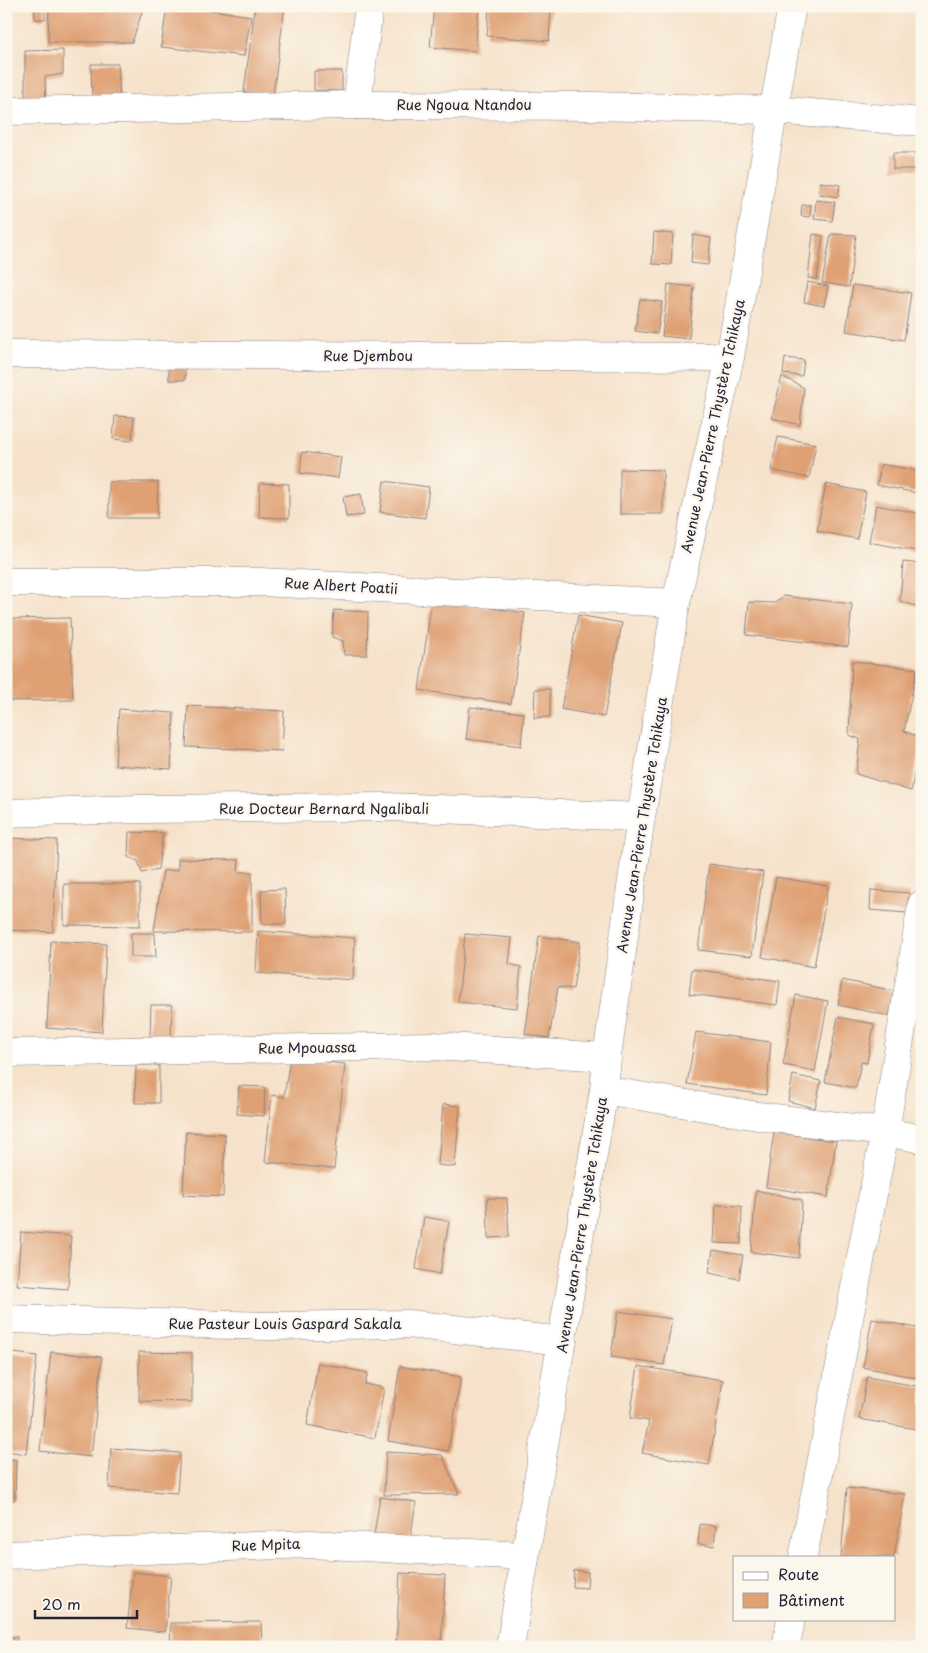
<svg xmlns="http://www.w3.org/2000/svg" width="928" height="1653" font-family="'Playpen Sans',sans-serif">
	<style>
		.building { fill: #dfa073 }
		.lines { fill: none; stroke-linecap: round; stroke-linejoin: round }
		.minor-casing { stroke: #8c8282; stroke-width: 29 }
		.tertiary-casing { stroke: #8c8282; stroke-width: 29 }
		.minor { stroke: #fff; stroke-width: 28 }
		.tertiary { stroke: #fff; stroke-width: 28 }
		.labels { text-anchor: middle; stroke-width: 5; stroke-linejoin: round; paint-order: stroke }
		.street-label { font-size: 14px; fill: #22223b; stroke: #fbf7ec }
	</style>
	<rect width="100%" height="100%" fill="#fbf7ec"/>
	<filter id="ink" filterUnits="userSpaceOnUse"><feTurbulence type="fractalNoise" baseFrequency=".02" numOctaves="2"/><feDisplacementMap in="SourceGraphic" scale="10" xChannelSelector="R" yChannelSelector="G"/><feConvolveMatrix kernelMatrix="1 2 1 2 8 2 1 2 1" color-interpolation-filters="sRGB"/></filter>
	<filter id="wash" filterUnits="userSpaceOnUse"><feTurbulence type="fractalNoise" baseFrequency=".0096" numOctaves="4" result="noise"/><feDisplacementMap in="SourceGraphic" scale="20" xChannelSelector="R" yChannelSelector="G"/><feGaussianBlur stdDeviation="1.12" result="paint"/><feColorMatrix in="noise" values="0 0 0 0 0 0 0 0 0 0 0 0 0 0 0 0 0 1.4 0 .05"/><feComposite in="paint" operator="in"/></filter>
	<g filter="url(#wash)">
		<rect width="100%" height="100%" fill="#f6e2ca"/>
		<g id="blocks">
			<g class="building">
				<path d="M34 6H45V19H35Z"/>
				<path d="M49 6H144L132 42H48Z"/>
				<path d="M167 6H185L251 16 244 56 161 47Z"/>
				<path d="M255 6H285L273 95 244 92Z"/>
				<path d="M434 6H479L475 51 430 47Z"/>
				<path d="M489 6H551L549 41 487 36Z"/>
				<path d="M63 50V74L45 77 46 103H25V51Z"/>
				<path d="M91 64H118L120 100 92 101Z"/>
				<path d="M314 71H342V91L314 90Z"/>
				<rect x="893" y="153" width="25" height="16"/>
				<path d="M820 182 840 185 838 197 819 194Z"/>
				<path d="M816 200 835 202 832 221 814 219Z"/>
				<path d="M802 205H811L810 217 801 216Z"/>
				<path d="M654 232 673 234 671 265 652 264Z"/>
				<path d="M813 234 823 236 817 279 808 278Z"/>
				<path d="M831 234 856 235 849 287 822 283Z"/>
				<path d="M693 235 711 238 708 265 691 263Z"/>
				<path d="M807 282 828 286 824 306 804 302Z"/>
				<path d="M668 284 694 287 689 339 662 336Z"/>
				<path d="M853 285 911 293 904 340 846 331Z"/>
				<path d="M640 299 662 302 657 334 635 331Z"/>
				<path d="M785 358 804 360 802 376 783 374Z"/>
				<rect x="169" y="364" width="16" height="16"/>
				<path d="M782 376 804 388 800 425 772 418Z"/>
				<path d="M115 416 134 417 132 441 113 439Z"/>
				<path d="M778 437 816 444 809 478 771 470Z"/>
				<path d="M302 452 341 457 338 478 300 473Z"/>
				<path d="M881 464 922 472V494L877 485Z"/>
				<path d="M620 469 663 470V514H620Z"/>
				<path d="M384 481 429 487 425 518 380 512Z"/>
				<path d="M109 482H158L157 518H109Z"/>
				<path d="M260 483 289 484V518L259 517Z"/>
				<path d="M826 484 866 492 857 539 817 531Z"/>
				<path d="M361 494 364 515 346 517 343 497Z"/>
				<path d="M876 505 922 514V552L869 542Z"/>
				<path d="M903 562 922 564V608L900 601Z"/>
				<path d="M783 596 852 604 848 647 746 635 749 602 775 603Z"/>
				<path d="M432 599 525 613 511 704 419 690Z"/>
				<path d="M334 610 368 612 367 655H344L343 641 332 637Z"/>
				<path d="M578 615 622 623 604 717 561 709Z"/>
				<path d="M70 618 73 700 6 701V619Z"/>
				<path d="M852 661 917 669 904 731 922 738 911 791 856 774 860 739 849 735Z"/>
				<path d="M535 689H550V717L534 718Z"/>
				<path d="M188 706 284 711 282 751 186 747Z"/>
				<path d="M470 707 524 713 521 746 466 739Z"/>
				<path d="M119 709 174 713 171 769 115 765Z"/>
				<path d="M129 832 163 833 158 869 142 873 138 861 128 857Z"/>
				<path d="M11 838 57 840 53 932 6 930Z"/>
				<path d="M178 859 239 860 238 872H252V932L154 931 163 871 178 870Z"/>
				<path d="M709 864 763 872 752 956 698 950Z"/>
				<path d="M776 877 828 886 814 967 762 957Z"/>
				<path d="M64 884H140V926L64 925Z"/>
				<path d="M285 889 286 924H262L261 890Z"/>
				<path d="M871 890 909 893 907 913 870 910Z"/>
				<path d="M258 931 355 938 353 980 256 973Z"/>
				<path d="M131 933H155L156 957H131Z"/>
				<path d="M465 934 512 938 509 964 521 967 517 1008 458 1002Z"/>
				<path d="M539 936 580 942 573 989 558 987 549 1038 525 1034Z"/>
				<path d="M51 941 106 944 102 1032 47 1028Z"/>
				<path d="M692 969 780 981 777 1005 689 994Z"/>
				<path d="M842 980 895 991 889 1016 838 1005Z"/>
				<path d="M796 995 828 1001 815 1071 783 1065Z"/>
				<path d="M151 1005H172L171 1038 150 1037Z"/>
				<path d="M838 1017 874 1024 867 1063 861 1062 856 1088 825 1082Z"/>
				<path d="M696 1032 771 1042 766 1095 687 1084Z"/>
				<path d="M290 1058 345 1064 334 1169 265 1162 272 1095 284 1097Z"/>
				<path d="M136 1065H159V1103H135Z"/>
				<path d="M793 1075 821 1081 815 1108 788 1101Z"/>
				<path d="M239 1086 265 1087 264 1116 237 1114Z"/>
				<path d="M443 1104 460 1106 455 1167 438 1165Z"/>
				<path d="M186 1132 225 1134 223 1197 183 1195Z"/>
				<path d="M774 1132 836 1141 828 1197 766 1187Z"/>
				<path d="M756 1190 802 1200 799 1258 751 1252Z"/>
				<path d="M487 1198H507L509 1237 488 1238Z"/>
				<path d="M716 1205 742 1206 741 1244 714 1243Z"/>
				<path d="M424 1217 449 1221 440 1274 416 1269Z"/>
				<path d="M21 1232 71 1236 68 1289 17 1285Z"/>
				<path d="M713 1250 743 1255 739 1279 709 1273Z"/>
				<path d="M618 1311 672 1319 664 1365 611 1357Z"/>
				<path d="M872 1319 922 1329V1379L863 1367Z"/>
				<path d="M6 1352 37 1356 26 1454 6 1451Z"/>
				<path d="M51 1352 102 1357 91 1457 40 1451Z"/>
				<path d="M139 1352 192 1353V1402L139 1401Z"/>
				<path d="M318 1363 368 1373 365 1384 384 1388 375 1438 307 1425Z"/>
				<path d="M400 1366 461 1377 448 1451 388 1441Z"/>
				<path d="M638 1366 723 1380 709 1465 642 1453 649 1421 630 1418Z"/>
				<path d="M867 1377 922 1387V1430L859 1419Z"/>
				<path d="M111 1448 180 1453 177 1493 109 1488Z"/>
				<path d="M386 1452 442 1455 459 1494 384 1495Z"/>
				<path d="M6 1459 16 1460 15 1500H6Z"/>
				<path d="M847 1488 905 1494 894 1557H841Z"/>
				<path d="M380 1497 416 1502 410 1541 374 1535Z"/>
				<path d="M700 1524 716 1526 714 1546 698 1544Z"/>
				<path d="M574 1570 588 1572 587 1588 573 1587Z"/>
				<path d="M133 1572 171 1576 165 1632 127 1628Z"/>
				<path d="M400 1573 445 1575 441 1647H396Z"/>
				<path d="M261 1622 262 1647H171L170 1623Z"/>
				<rect x="6" y="1637" width="11" height="10"/>
			</g>
		</g>
	</g>
	<g filter="url(#ink)">
		<use href="#blocks" fill-opacity="0" stroke="#8c8282" stroke-width="1"/>
		<g class="lines">
			<defs>
				<g id="minor">
					<path d="M357 105 369 6"/>
					<path d="M6 111 357 105 592 106 773 110 922 122"/>
					<path d="M6 354 730 357"/>
					<path d="M6 582H260L676 603"/>
					<path d="M6 813 139 809 387 807 641 817"/>
					<path d="M6 1053 433 1046 607 1057"/>
					<path d="M604 1090 758 1116 885 1132 922 1139"/>
					<path d="M6 1319 269 1326 408 1324 563 1341"/>
					<path d="M6 1555 310 1544 525 1556"/>
					<path d="M803 1557 885 1132 922 904"/>
					<path d="M786 1647 791 1619"/>
				</g>
				<path id="tertiary" d="M510 1647 604 1090 607 1057 641 817 676 603 730 357 792 6"/>
			</defs>
			<use href="#minor" class="minor-casing"/>
			<use href="#tertiary" class="tertiary-casing"/>
			<use href="#minor" class="minor"/>
			<use href="#tertiary" class="tertiary"/>
		</g>
	</g>
	<g class="labels">
		<g class="street-label">
			<text x="464" y="110">Rue Ngoua Ntandou</text>
			<text x="368" y="361">Rue Djembou</text>
			<text transform="translate(713 426) rotate(-78)" y="5">Avenue Jean-Pierre Thystère Tchikaya</text>
			<text transform="translate(341 586) rotate(3)" y="5">Rue Albert Poatii</text>
			<text x="324" y="814">Rue Docteur Bernard Ngalibali</text>
			<text transform="translate(642 825) rotate(-81)" y="5">Avenue Jean-Pierre Thystère Tchikaya</text>
			<text transform="translate(307 1048) rotate(-1)" y="5">Rue Mpouassa</text>
			<text transform="translate(582 1225) rotate(-81)" y="5">Avenue Jean-Pierre Thystère Tchikaya</text>
			<text x="285" y="1329">Rue Pasteur Louis Gaspard Sakala</text>
			<text transform="translate(266 1545) rotate(-2)" y="5">Rue Mpita</text>
		</g>
	</g>
	<rect width="928" height="1653" fill="none" stroke="#fbf7ec" stroke-width="25"/>
	<rect x="733" y="1556" width="162" height="65" fill="#fbf7ec" stroke="#a4a2a5"/>
	<rect x="743" y="1572" width="25" height="8" fill="#ffffff" stroke="#a4a2a5"/>
	<text x="778" y="1580" font-size="15" fill="#22223b">Route</text>
	<rect x="743" y="1593" width="25" height="15" fill="#dfa073" stroke="#a4a2a5"/>
	<text x="778" y="1606" font-size="15" fill="#22223b">Bâtiment</text>
	<path d="M35 1610v8h102v-8" fill="none" stroke="#22223b" stroke-width="2.5"/>
	<text x="42" y="1610" font-size="15" fill="#22223b" stroke="#fbf7ec" stroke-width="4" paint-order="stroke">20 m</text>
</svg>
